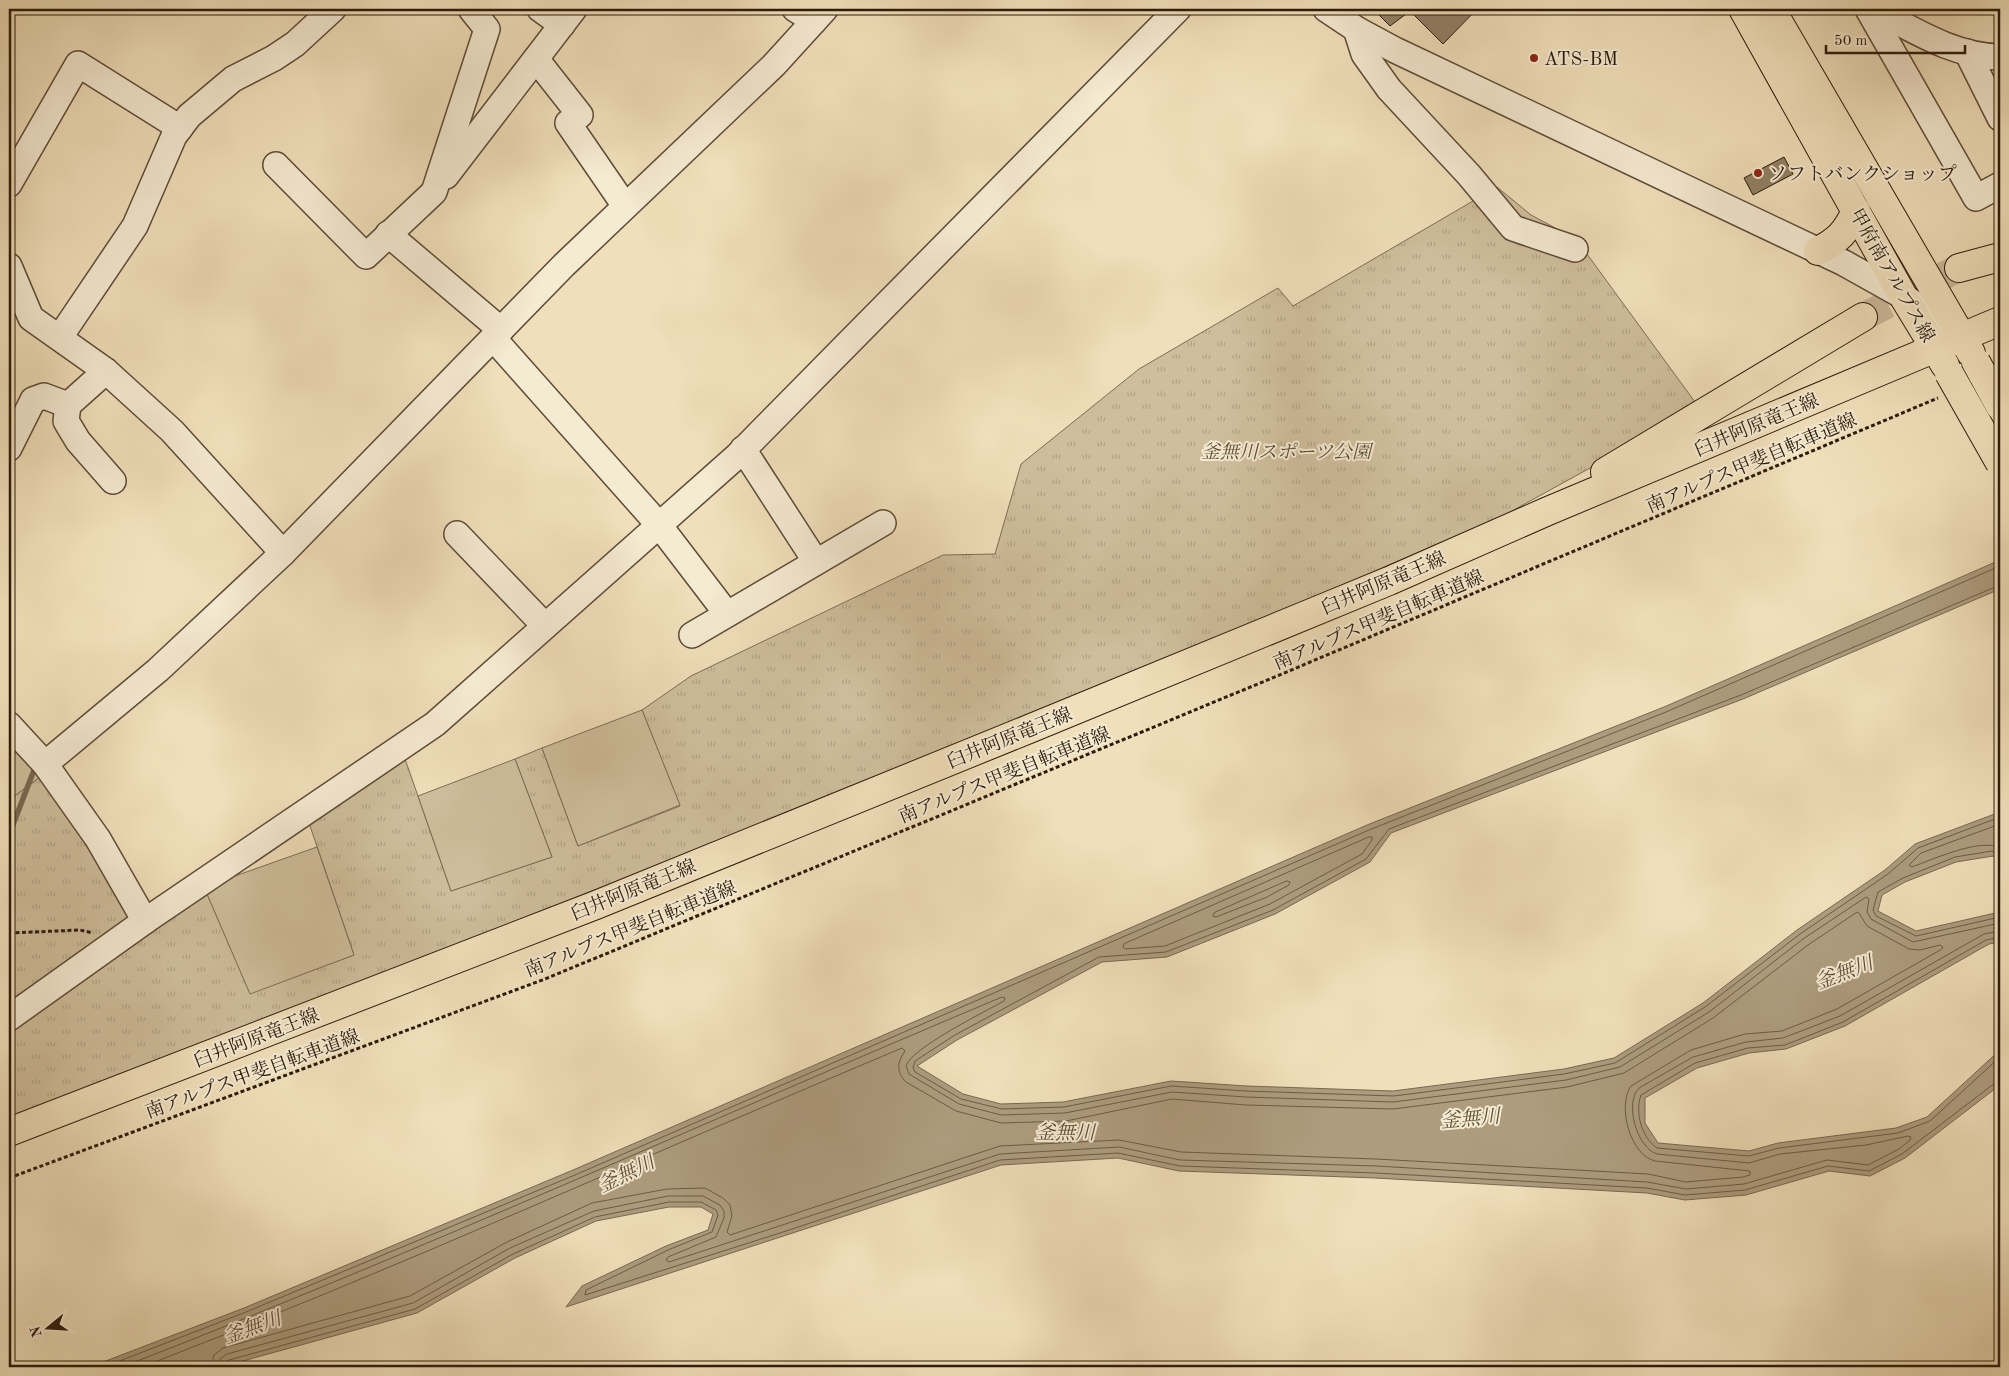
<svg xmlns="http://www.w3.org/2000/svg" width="2009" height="1376" font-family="'Old Standard TT','Noto Serif JP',serif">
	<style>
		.grass { fill: url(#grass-tufts); stroke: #7e6c54 }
		.pitch { fill: #cfbe9c; stroke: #7e6c54 }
		.water { fill: #ad9c7e; stroke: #796850 }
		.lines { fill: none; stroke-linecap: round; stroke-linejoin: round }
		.shore { stroke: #6c5c44; stroke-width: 1 }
		.stream { stroke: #796850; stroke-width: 5.5 }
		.building { fill: #928166; stroke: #2c1b0b }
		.major-tunnel { stroke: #c9b897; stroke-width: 28; stroke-dasharray: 28 14; stroke-linecap: butt }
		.minor-casing { stroke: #5d4c37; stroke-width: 28 }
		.major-casing { stroke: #2c1b0b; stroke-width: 30 }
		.path { stroke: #2c1b0b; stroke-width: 3; stroke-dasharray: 4 2.5; stroke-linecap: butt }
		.minor { stroke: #f5ead2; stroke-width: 25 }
		.major { stroke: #f0dfba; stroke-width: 28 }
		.major-bridge-casing { stroke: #2c1b0b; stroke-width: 30; stroke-linecap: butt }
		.major-bridge { stroke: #f0dfba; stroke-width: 28 }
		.poi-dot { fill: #8f2418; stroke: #f5ead2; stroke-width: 2 }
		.labels { text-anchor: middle; stroke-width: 4; stroke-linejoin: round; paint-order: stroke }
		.poi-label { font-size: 19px; fill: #2c1b0b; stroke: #f5ead2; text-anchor: start }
		.street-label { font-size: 19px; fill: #2c1b0b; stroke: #f5ead2 }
		.park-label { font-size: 19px; font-style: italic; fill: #5d4c36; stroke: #f5ead2 }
		.water-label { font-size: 20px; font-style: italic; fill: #604f39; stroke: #f5ead2 }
	</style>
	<defs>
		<pattern id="grass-tufts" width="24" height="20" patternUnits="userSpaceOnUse" patternTransform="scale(1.25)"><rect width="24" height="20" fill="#cfbe9c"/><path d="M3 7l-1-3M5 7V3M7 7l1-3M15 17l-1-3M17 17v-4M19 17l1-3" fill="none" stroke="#b2a385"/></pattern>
	</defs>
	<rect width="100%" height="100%" fill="#f0dfba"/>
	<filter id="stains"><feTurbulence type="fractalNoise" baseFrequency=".004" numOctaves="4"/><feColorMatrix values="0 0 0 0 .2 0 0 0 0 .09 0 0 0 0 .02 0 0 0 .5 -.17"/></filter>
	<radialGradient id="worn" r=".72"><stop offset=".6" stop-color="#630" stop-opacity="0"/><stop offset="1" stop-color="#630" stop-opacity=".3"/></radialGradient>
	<path class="grass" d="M1497 187 1531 215 1576 239 1695 402 1630 446 1501 517 1056 707 9 1122V800L40 777 143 930 204 887 250 993 354 955 308 820 404 756 451 891 552 857 515 759 542 748 578 846 680 806 642 710 691 676 943 555 995 554 1021 464 1139 369 1278 288 1293 306Z"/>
	<g class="pitch">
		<path d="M642 710 680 805 578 846 542 748Z"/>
		<path d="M9 743 40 777 9 800Z"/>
		<path d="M515 759 552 857 451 891 418 796Z"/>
		<path d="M317 847 354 955 250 994 204 887Z"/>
	</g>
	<path class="water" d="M2000 560V589L1743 699 1391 833 1370 862 1275 914 1167 957 1102 962 957 1040 917 1066 963 1094 1001 1104 1063 1102 1171 1081 1247 1086 1393 1091 1564 1069 1614 1058 1703 1003 1797 930 1885 870 1915 844 2000 812V863L1993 856 1956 862 1905 882 1882 895 1878 911 1916 931 2000 912V942L1989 944 1845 1026 1786 1049 1749 1053 1697 1068 1645 1098V1123L1658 1143 1749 1151 1778 1143 1896 1128 1927 1117 2000 1050V1085L1905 1158 1870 1176 1829 1171 1746 1195 1685 1200 1647 1193 1375 1178 1179 1171 1118 1158 1001 1165 566 1307 582 1286 666 1246 708 1230 713 1214 701 1207H669L596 1221 515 1258 417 1313 221 1367H90L244 1308 573 1170 1367 825 1664 707Z"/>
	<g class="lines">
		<g class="shore">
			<path d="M2000 585 1741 695 1389 829 1366 859 1273 910 1166 952 1099 957 955 1035 915 1061 913 1068 915 1072 961 1099 1002 1109 1064 1107 1171 1086 1246 1091 1394 1096 1564 1074 1615 1063 1705 1007 1800 934 1888 874 1918 848 2000 817"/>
			<path d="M2000 824 1921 853 1909 865 1912 867C1931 860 1982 837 2000 848"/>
			<path d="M1369 837H1372V840L1362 854 1270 904 1165 946 1125 949 1123 947 1124 944Z"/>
			<path d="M2000 856 1992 851 1955 857 1903 878 1878 892 1873 910 1876 916 1916 936 2000 917"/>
			<path d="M1287 881 1290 882 1289 885 1267 897 1216 917 1213 916 1214 913Z"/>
			<path d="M2000 937 1986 940 1843 1022 1785 1045 1748 1048 1695 1063 1641 1095C1635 1112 1641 1137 1657 1148L1749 1156 1779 1148 1898 1133 1930 1121 2000 1057"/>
			<path d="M104 1367 246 1312 575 1175 1369 830 1666 712 2000 566"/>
			<path d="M122 1367C419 1252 709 1120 1002 997L1005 998 1004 1001C986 1011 910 1049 906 1066L909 1074 959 1104 1001 1115 1065 1113 1172 1092 1246 1097 1393 1102 1566 1080 1620 1067 1709 1012 1803 939 1866 897 1869 899 1867 912 1871 919 1913 942 2000 923"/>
			<path d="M142 1367C399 1268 649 1154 902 1048L905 1051C897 1062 896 1072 906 1082L956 1111 1001 1123 1066 1121 1172 1099 1246 1105 1393 1109 1567 1087 1624 1073 1713 1018 1808 945 1857 912 1859 913 1867 926 1909 949 1920 950 1940 945 1943 947 1942 949 1837 1009 1782 1031 1745 1034 1691 1050 1631 1086C1617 1106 1630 1155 1655 1161L1750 1171V1175L1743 1177 1686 1182 1648 1174 1376 1159 1181 1152 1119 1140 1000 1146 730 1235 727 1232 732 1216 730 1205 723 1198 705 1188 667 1189 592 1203 507 1242 410 1296 223 1348 214 1355 211 1367"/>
			<path d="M218 1367 220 1359 227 1354 413 1303 510 1248 594 1211 668 1196H703L720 1205 724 1211V1218L716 1237 668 1257 666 1260 669 1262 1000 1154 1119 1147 1180 1160 1376 1166 1647 1182 1686 1189 1744 1184 1827 1160 1868 1165 1899 1149 1910 1140 1911 1137 1908 1136 1866 1145 1780 1154 1749 1163 1657 1154C1637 1148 1624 1103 1639 1088L1693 1057 1746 1042 1783 1038 1840 1016 1984 934 2000 931"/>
			<path d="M225 1367V1363L229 1360 415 1309 513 1254 595 1217 669 1202H701L716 1210 718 1215 712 1232 668 1250 586 1290 585 1295 780 1233 1000 1160 1118 1153 1180 1166 1375 1173 1647 1188 1685 1195 1745 1190 1828 1166 1869 1171 1902 1154 1995 1083 2000 1082"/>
		</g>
		<path class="stream" d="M9 835 36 765"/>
	</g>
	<g class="building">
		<path d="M1373 9H1477L1443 44 1410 11 1390 26Z"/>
		<path d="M1784 157 1793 174 1753 195 1744 178Z"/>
	</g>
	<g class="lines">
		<path class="major-tunnel" d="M1863 317 1959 268"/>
		<defs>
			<g id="minor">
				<path d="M540 9 562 25"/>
				<path d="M795 9 814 21"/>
				<path d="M1326 9 1356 29 1395 50 1844 263 1903 296 1962 337"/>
				<path d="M1868 9 1976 198 2000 185"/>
				<path d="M1873 9C1914 30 1953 56 2000 57"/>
				<path d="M1356 29 1364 54 1389 89 1469 175 1513 228 1575 249"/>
				<path d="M1967 52 2000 118"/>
				<path d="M536 59 580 115 568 123 625 206"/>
				<path d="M276 165 366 256 434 192 487 29 471 9"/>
				<path d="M446 176 574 9"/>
				<path d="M9 184 78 64 180 128"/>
				<path d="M388 234 501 330"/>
				<path d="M9 266 31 318 106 371 172 431 283 553"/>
				<path d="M60 337 135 226 174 136 189 116 233 79 274 58 295 44 333 9"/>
				<path d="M493 338 659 525 727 614"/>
				<path d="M68 405 66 421 78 441 113 481"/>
				<path d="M9 448 33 400 44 396 68 405 106 371"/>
				<path d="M743 449 816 562"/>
				<path d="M457 534 545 626"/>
				<path d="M692 635 883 523"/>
				<path d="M9 725 45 764 98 839 145 921"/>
				<path d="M45 764 158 670 283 553 564 265 774 65 825 9"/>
				<path d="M9 1018 145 921 435 724 737 456 1178 9"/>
			</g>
			<g id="major">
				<path d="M1743 9 1903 296 1945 365"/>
				<path d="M1771 9 1971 353"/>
				<path d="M1818 251C1839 240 1846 232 1856 211"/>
				<path d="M1959 268 2000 257"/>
				<path d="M1605 472 1863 317"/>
				<path d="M9 1132 596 905 1029 729 1389 581 1548 511 2000 321"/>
			</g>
		</defs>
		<use href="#minor" class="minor-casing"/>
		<use href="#major" class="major-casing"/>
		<g class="path">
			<path d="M9 933 80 930 93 933"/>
			<path d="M9 1178 545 979 1277 676 1938 398"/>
		</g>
		<use href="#minor" class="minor"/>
		<use href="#major" class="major"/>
		<defs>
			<g id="major-bridge">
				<path d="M1976 362 2000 406"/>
				<path d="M1949 373 2000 463"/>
			</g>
		</defs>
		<use href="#major-bridge" class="major-bridge-casing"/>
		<use href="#major-bridge" class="major-bridge"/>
	</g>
	<g class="poi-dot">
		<circle cx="1534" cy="58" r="5"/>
		<circle cx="1758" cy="173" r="5"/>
	</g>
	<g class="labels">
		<g class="poi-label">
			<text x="1544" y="65">ATS-BM</text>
			<text x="1768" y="180">ソフトバンクショップ</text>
		</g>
		<g class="street-label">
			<text transform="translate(1893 275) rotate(60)" y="7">甲府南アルプス線</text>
			<text transform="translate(1756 424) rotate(-23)" y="7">臼井阿原竜王線</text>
			<text transform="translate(1751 462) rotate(-23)" y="7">南アルプス甲斐自転車道線</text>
			<text transform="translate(1383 582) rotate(-23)" y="7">臼井阿原竜王線</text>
			<text transform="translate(1378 619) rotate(-23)" y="7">南アルプス甲斐自転車道線</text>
			<text transform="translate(1009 737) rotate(-22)" y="7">臼井阿原竜王線</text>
			<text transform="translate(1004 774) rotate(-22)" y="7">南アルプス甲斐自転車道線</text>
			<text transform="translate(633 889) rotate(-22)" y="7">臼井阿原竜王線</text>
			<text transform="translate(630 928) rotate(-22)" y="7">南アルプス甲斐自転車道線</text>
			<text transform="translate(256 1037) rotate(-21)" y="7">臼井阿原竜王線</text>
			<text transform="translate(252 1073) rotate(-20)" y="7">南アルプス甲斐自転車道線</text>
		</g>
		<g class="park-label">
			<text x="1286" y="458">釜無川スポーツ公園</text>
		</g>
		<g class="water-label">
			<text transform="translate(1844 972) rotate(-21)" y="7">釜無川</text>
			<text transform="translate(1470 1118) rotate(-5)" y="7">釜無川</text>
			<text x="1065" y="1139">釜無川</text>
			<text transform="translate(626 1173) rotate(-26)" y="7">釜無川</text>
			<text transform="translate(252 1327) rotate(-20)" y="7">釜無川</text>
		</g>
	</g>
	<rect width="2009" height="1376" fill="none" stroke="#f0dfba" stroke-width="30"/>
	<rect x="10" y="10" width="1989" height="1356" fill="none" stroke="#2c1b0b" stroke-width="2.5"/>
	<rect x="15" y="15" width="1979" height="1346" fill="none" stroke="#2c1b0b"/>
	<g transform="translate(48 1328) rotate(252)" stroke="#f5ead2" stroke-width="4" paint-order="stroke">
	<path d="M0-4L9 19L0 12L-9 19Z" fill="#2c1b0b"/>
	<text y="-8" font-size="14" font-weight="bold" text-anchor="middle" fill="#2c1b0b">N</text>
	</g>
	<path d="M1826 45v8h139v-8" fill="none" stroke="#2c1b0b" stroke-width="2.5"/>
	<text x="1834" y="45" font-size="15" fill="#2c1b0b" stroke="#f5ead2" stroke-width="4" paint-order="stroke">50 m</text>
	<rect width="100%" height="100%" filter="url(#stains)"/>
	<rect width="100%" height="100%" fill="url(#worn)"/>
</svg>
